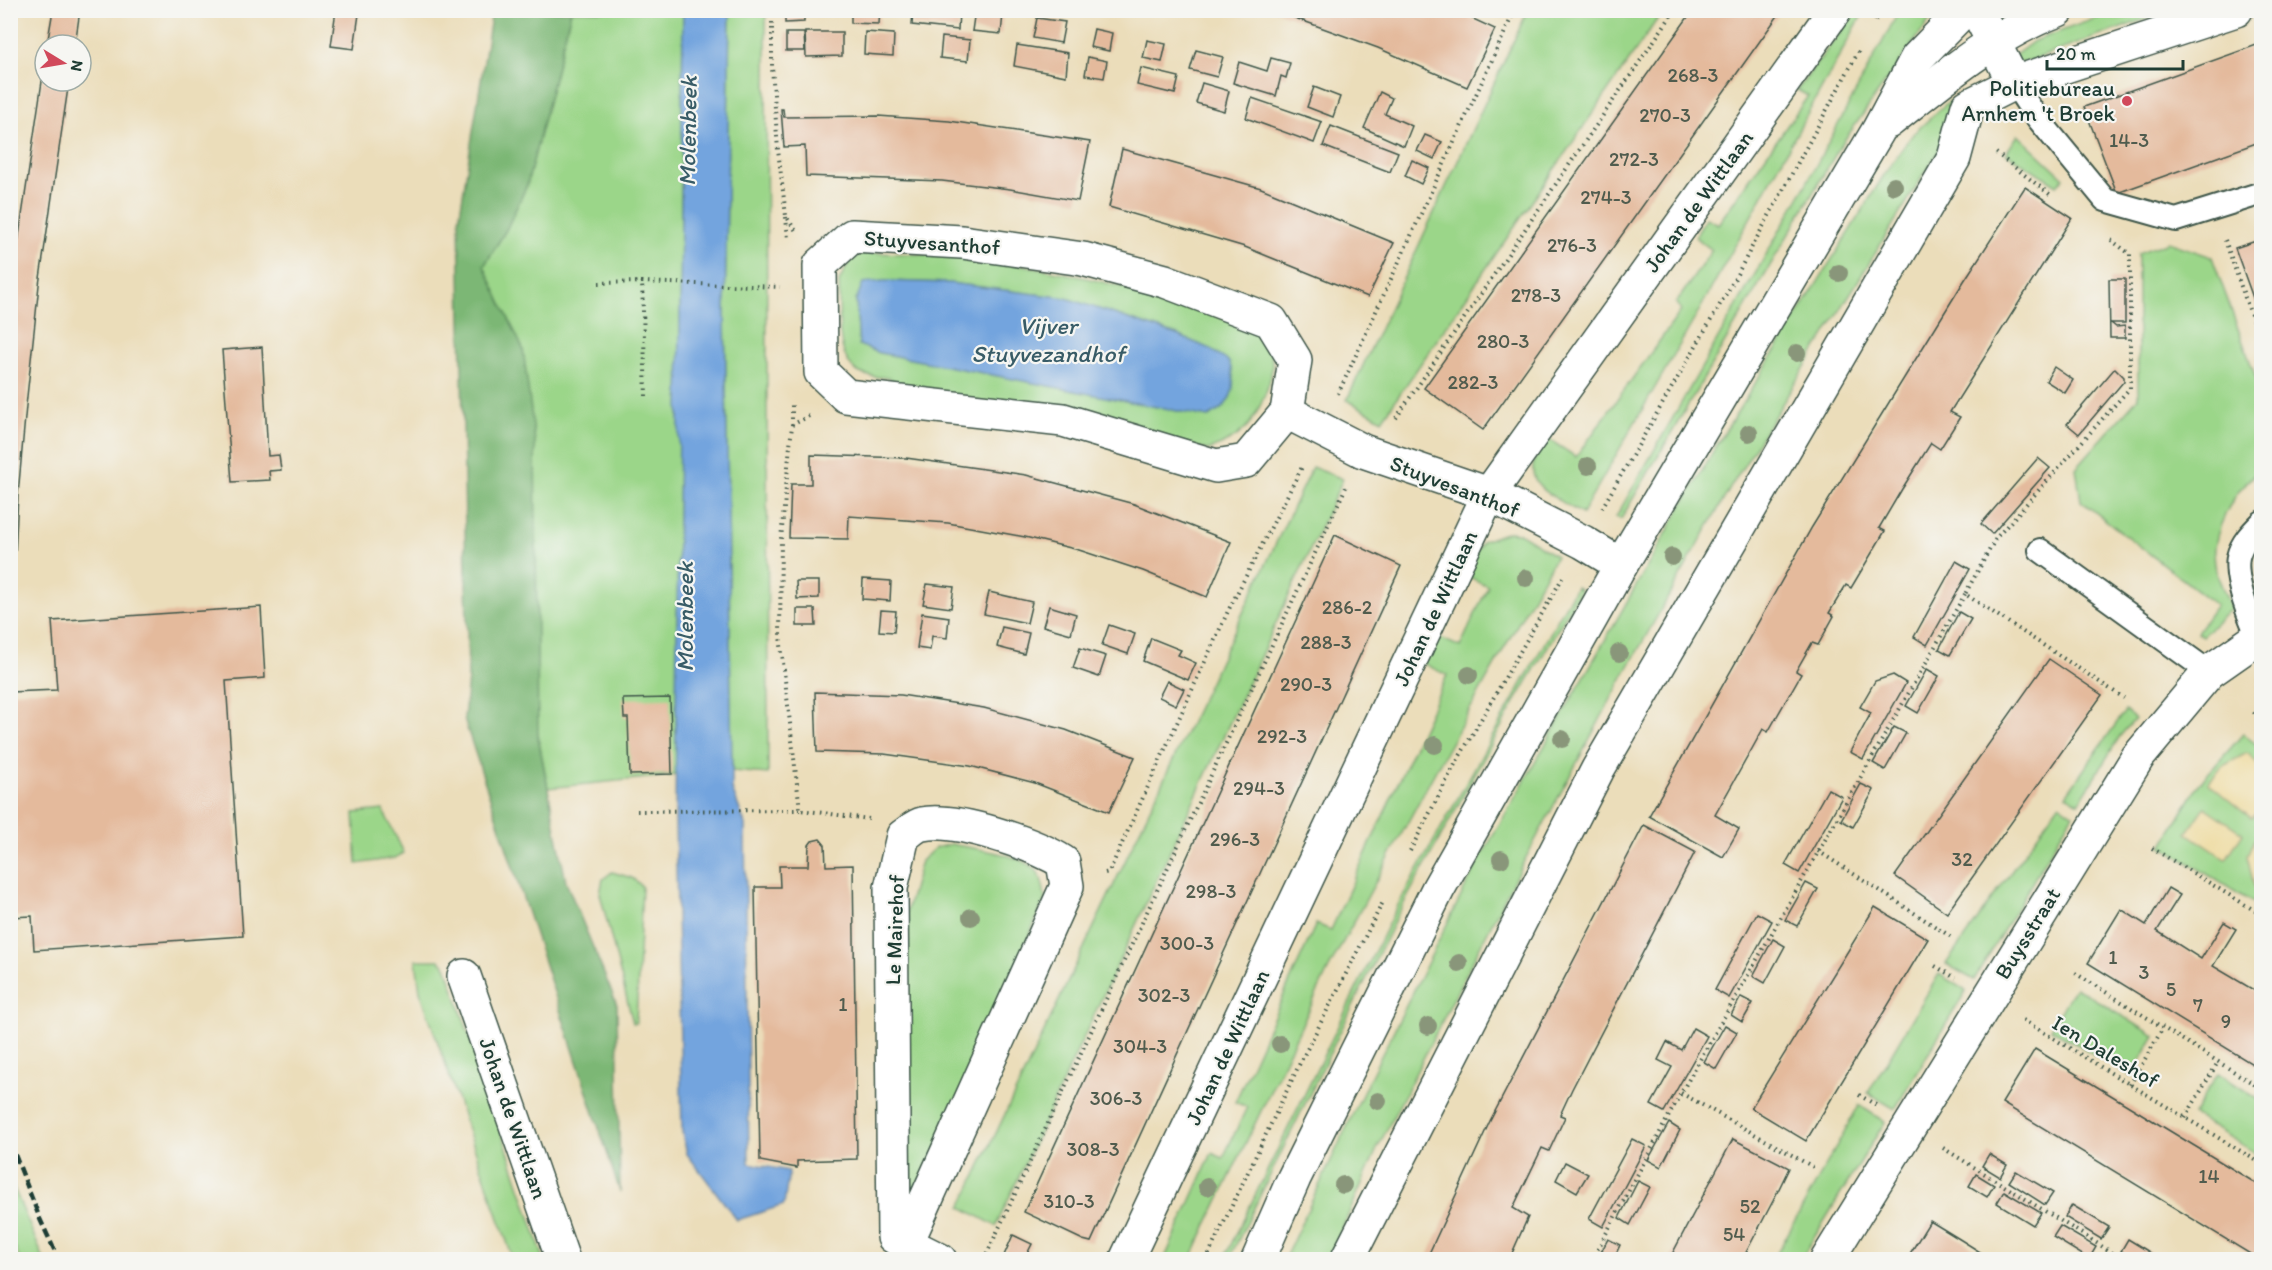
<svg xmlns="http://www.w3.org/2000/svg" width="2272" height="1270" font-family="Itim,sans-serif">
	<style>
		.green { fill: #9bd689; stroke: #5d8a5e; stroke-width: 1.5; fill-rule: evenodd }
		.forest { fill: #7cb775; stroke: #4e7a54; stroke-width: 1.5 }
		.sand { fill: #eeda9e; stroke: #868c69; stroke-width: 1.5 }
		.water { fill: #73a4de; stroke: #497089; stroke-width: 1.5 }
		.building { fill: #e4ba9c }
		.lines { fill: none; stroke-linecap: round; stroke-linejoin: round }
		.service-casing { stroke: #3e5548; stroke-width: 26 }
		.minor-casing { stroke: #3e5548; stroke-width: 36 }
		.tertiary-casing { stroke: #3e5548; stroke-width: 36 }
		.path { stroke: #3e5548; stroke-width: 4; stroke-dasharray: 1.5 4.5; stroke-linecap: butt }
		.service { stroke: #fff; stroke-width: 22 }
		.minor { stroke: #fff; stroke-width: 33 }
		.tertiary { stroke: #fff; stroke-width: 33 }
		.rail { stroke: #1f3d34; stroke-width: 4.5; stroke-dasharray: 9 4.5; stroke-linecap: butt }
		.tree { fill: #89967a }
		.poi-dot { fill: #d1495b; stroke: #f6f6f2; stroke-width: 2 }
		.labels { text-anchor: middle; stroke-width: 4.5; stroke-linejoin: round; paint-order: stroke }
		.number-label { font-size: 20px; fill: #505c4e }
		.poi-label { font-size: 22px; fill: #1f3d34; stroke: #f6f6f2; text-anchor: end }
		.street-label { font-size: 22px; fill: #1f3d34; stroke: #f6f6f2 }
		.water-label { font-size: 24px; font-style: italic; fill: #385c67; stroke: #f6f6f2 }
	</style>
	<rect width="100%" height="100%" fill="#f6f6f2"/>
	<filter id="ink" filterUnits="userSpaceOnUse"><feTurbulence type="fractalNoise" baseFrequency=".0167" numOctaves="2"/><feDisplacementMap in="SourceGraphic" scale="12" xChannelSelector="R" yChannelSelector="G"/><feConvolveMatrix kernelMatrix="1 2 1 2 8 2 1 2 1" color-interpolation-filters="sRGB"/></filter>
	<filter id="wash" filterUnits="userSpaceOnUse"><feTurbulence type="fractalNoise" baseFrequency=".008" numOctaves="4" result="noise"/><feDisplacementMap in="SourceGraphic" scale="24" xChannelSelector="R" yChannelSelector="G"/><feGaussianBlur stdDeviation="1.35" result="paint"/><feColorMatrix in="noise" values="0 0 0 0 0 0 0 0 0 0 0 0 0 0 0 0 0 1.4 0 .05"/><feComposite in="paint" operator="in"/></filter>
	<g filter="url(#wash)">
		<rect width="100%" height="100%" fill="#ebddba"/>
		<g class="green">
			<path d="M1528 10 1663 11 1382 420 1347 400Z"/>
			<path d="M571 11H683L676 775 548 788 538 737 484 266 506 230 527 185Z"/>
			<path d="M730 11H766L768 774 732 771 725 314Z"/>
			<path d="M1899 11H1932V17L1841 145 1621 519 1616 517 1803 190Z"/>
			<path d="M2116 11H2168L2027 62 2014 66 2010 59 2034 41Z"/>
			<path d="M1855 12 1862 15 1694 320 1582 514C1548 493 1512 481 1547 440H1550L1576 457 1681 311 1676 303 1712 250 1695 237 1706 218 1718 224 1808 96 1797 90Z"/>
			<path d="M1949 101 1952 102 1944 142 1732 485 1625 673 1515 878 1377 1149 1329 1259 1284 1260 1367 1084 1478 862 1715 448 1889 167 1913 134Z"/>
			<path d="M2018 135 2064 178 2057 185 2006 153Z"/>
			<path d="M2168 242 2212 257 2261 392V470C2234 487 2208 537 2216 570 2219 583 2227 596 2231 609L2202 636 2197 632 2216 605 2081 501 2076 468 2138 398V253Z"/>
			<path d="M871 253C904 254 938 254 971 258 1047 266 1122 285 1194 308 1211 313 1253 327 1264 340 1276 356 1273 374 1266 392 1254 424 1241 439 1208 450L891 385V378C881 377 868 378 858 372 833 356 841 308 839 282L849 262 859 254ZM884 281 950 283 1066 298 1177 335 1208 348 1229 362 1208 417 880 353 859 345 856 300Z"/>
			<path d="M1312 467 1343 479 996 1226 961 1207Z"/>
			<path d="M1508 532 1519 533 1556 556 1442 759 1328 970 1193 1254 1189 1259 1164 1260 1212 1153 1223 1158 1247 1107 1235 1102 1316 924 1331 930 1447 675 1422 663 1434 635 1460 647 1488 586 1461 573 1483 541Z"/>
			<path d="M1576 587 1581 590 1511 709 1397 916 1229 1259H1224L1393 914Z"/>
			<path d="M2125 711 2135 719 2120 736 2079 803 2066 795Z"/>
			<path d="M2243 734 2261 748V908L2162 846 2199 784Z"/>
			<path d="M2059 804 2073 814 1974 980 1946 964Z"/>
			<path d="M383 810 404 853 395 858 357 864 354 813Z"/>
			<path d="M951 844C974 849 1016 853 1034 868 1042 875 1044 888 1045 899L904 1226 901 931 921 861 935 848Z"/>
			<path d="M612 872 632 878 642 886 636 1023H633L600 894 603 879Z"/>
			<path d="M416 960H439L446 966 544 1259H513L420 991Z"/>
			<path d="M1939 974 1966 991 1895 1109 1868 1093Z"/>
			<path d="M2075 987 2155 1036 2131 1076 2051 1029Z"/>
			<path d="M2218 1073 2261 1101V1156L2193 1115Z"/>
			<path d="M1859 1105 1885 1122 1801 1259H1774Z"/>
			<path d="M10 1179 40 1250 44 1259H20L11 1241Z"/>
		</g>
		<path class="forest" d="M492 11H571L527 185 506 230 484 266 523 349 535 441 538 737 566 882 617 1005 620 1192 464 719 468 678 459 220Z"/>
		<g class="sand">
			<path d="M2247 753C2266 767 2262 787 2261 809L2251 818 2208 783 2223 766Z"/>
			<path d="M2205 807 2243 833 2226 859 2187 833Z"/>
			<path d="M2261 839H2262L2261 891 2254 886 2247 856 2254 841Z"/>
		</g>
		<g class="water">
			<path d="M683 11H730L725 314 732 771V789L745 824 749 1163 789 1171 784 1205 737 1220 687 1154 682 1132 675 821Z"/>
			<path d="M883 281 950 283 1066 298 1177 335 1208 348 1229 362C1239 386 1232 406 1208 417L880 353 859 345 856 300 863 283Z"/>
		</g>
		<g id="blocks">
			<g class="building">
				<path d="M53 10H80L75 45H47Z"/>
				<path d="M336 10H357L359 14 354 49 331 46Z"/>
				<path d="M785 10H804V22L785 23Z"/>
				<path d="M851 10H880L879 24 851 23Z"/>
				<path d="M913 10 959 11 958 30 912 25Z"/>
				<path d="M975 10 1003 14 1001 34 972 31Z"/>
				<path d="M1273 10H1454L1495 29 1467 87 1378 48Z"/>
				<path d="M1693 10H1782L1483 430 1424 388Z"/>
				<path d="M1037 18 1065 22 1061 43 1033 38Z"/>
				<path d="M1094 29 1112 33 1109 51 1090 47Z"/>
				<path d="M805 32H842V56L806 57Z"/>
				<path d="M865 32 894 34 893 56 864 54Z"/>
				<path d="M786 33H804L805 51H786Z"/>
				<path d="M942 37 970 40 968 61 940 58Z"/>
				<path d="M1147 40 1166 44 1162 62 1143 58Z"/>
				<path d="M2262 43V141L2117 193 2084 107Z"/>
				<path d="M1017 45 1068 53 1066 76 1014 66Z"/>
				<path d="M1196 50 1223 57 1217 77 1190 70Z"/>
				<path d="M1088 57 1107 61 1104 78 1085 75Z"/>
				<path d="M1271 58 1290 63 1286 78 1281 76 1276 96 1233 83 1239 62 1267 71Z"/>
				<path d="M44 68 45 81H69L39 285 26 406 18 495 10 659V296Z"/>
				<path d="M1141 68 1179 77 1175 94 1137 85Z"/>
				<path d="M1202 83 1229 91 1224 111 1196 103Z"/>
				<path d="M1314 87 1340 97 1333 117 1307 107Z"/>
				<path d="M1380 92 1392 98 1385 114 1412 126 1404 146 1364 128Z"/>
				<path d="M1252 98 1322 122 1314 143 1246 118Z"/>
				<path d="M781 109H783L784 117 878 116 949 121 1090 142 1078 201 1010 189 942 181 806 176 805 146 784 147Z"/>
				<path d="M1331 126 1398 152 1390 172 1323 146Z"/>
				<path d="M1425 135 1442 142 1434 159 1417 151Z"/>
				<path d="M1122 149 1261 188 1394 243 1368 297 1245 247 1109 207Z"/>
				<path d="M1412 160 1429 168 1421 184 1405 176Z"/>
				<path d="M2025 187 2072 218 1950 412 1960 417 1940 449 1931 443 1902 489 1879 528 1885 531 1851 588 1846 585 1829 613 1834 616 1818 645 1812 643 1796 671 1801 674 1768 732 1763 729 1748 756 1715 815 1739 829 1723 857 1649 816 1812 527 1964 281Z"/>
				<path d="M2262 239V320H2261L2235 248Z"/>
				<path d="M2109 279H2125V323H2111L2116 327 2125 326V338H2110Z"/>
				<path d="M262 347 268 456 279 455 281 470 269 471 270 480 232 482 222 350Z"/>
				<path d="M2054 367 2073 380 2065 393 2046 381Z"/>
				<path d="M2115 368 2124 377V381L2079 434 2067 424Z"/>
				<path d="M811 455 906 458 1026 475 1134 504 1231 542 1207 597 1143 571 1079 550 1025 537 948 523 849 516 848 539 789 538 791 484H811Z"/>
				<path d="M2038 458 2050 468 1992 534 1981 524Z"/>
				<path d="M1335 535 1401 566 1091 1242 1083 1240 1024 1212Z"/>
				<path d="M1956 561 1970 569 1927 645 1914 637Z"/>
				<path d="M863 579 891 581 890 601 862 599Z"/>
				<path d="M796 581H819V598L797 599Z"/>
				<path d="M927 584 954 587 951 608 923 604Z"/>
				<path d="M989 592 1032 602 1027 623 984 614Z"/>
				<path d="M1049 606 1076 614 1071 634 1043 626Z"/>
				<path d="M261 607 265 678 226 681 243 936 34 950 32 916 10 917V692L57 690 52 621Z"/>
				<path d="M797 609H815L816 626H797Z"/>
				<path d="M881 610 896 611 894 632 879 631Z"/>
				<path d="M1959 612 1971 619 1950 655 1939 649Z"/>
				<path d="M922 613 949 617 947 638 932 636 930 650 917 648Z"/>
				<path d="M1109 625 1135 634 1128 654 1102 645Z"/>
				<path d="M1002 627 1029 633 1024 654 997 647Z"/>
				<path d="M1151 638 1181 650 1178 655 1196 663 1188 680 1143 661Z"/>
				<path d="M1080 648 1106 656 1099 677 1073 668Z"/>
				<path d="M2049 659 2102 695 1947 913 1895 876Z"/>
				<path d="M1927 669 1939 676 1918 713 1906 706Z"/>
				<path d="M1893 675 1906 683 1863 759 1850 752 1871 713 1860 707 1875 681Z"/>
				<path d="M1167 681 1184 689 1176 705 1159 697Z"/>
				<path d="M815 692 901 695 984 708 1066 730 1135 757 1109 812 1035 783 970 766 884 754 817 752Z"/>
				<path d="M670 698 672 774 630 775 628 718H624L623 699Z"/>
				<path d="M1894 727 1906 733 1885 770 1873 763Z"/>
				<path d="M1861 784 1874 790 1853 827 1841 820Z"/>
				<path d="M1828 789 1842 797 1799 873 1785 865Z"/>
				<path d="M1644 825 1695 852 1572 1089 1560 1115 1565 1117 1549 1151 1542 1148 1513 1208 1528 1217 1509 1260H1426L1490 1121Z"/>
				<path d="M820 839 825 845 826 866 853 865 857 1159 797 1161V1168L760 1161 755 887H780L779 866H808L809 845 812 841Z"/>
				<path d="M1806 883 1818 889 1797 926 1785 920Z"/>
				<path d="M2168 888 2180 895 2157 931 2201 959 2224 922 2236 929 2213 966 2257 992 2262 986V1070L2088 963 2121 909 2146 925Z"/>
				<path d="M1875 907 1928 939 1806 1141 1751 1108Z"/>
				<path d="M1757 913 1772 921 1729 998 1715 990Z"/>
				<path d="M1773 939 1785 946 1765 983 1753 976Z"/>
				<path d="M1741 997 1753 1003 1742 1022 1731 1015Z"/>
				<path d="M1725 1025 1737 1032 1716 1069 1704 1062Z"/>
				<path d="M1693 1028 1707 1036 1664 1112 1651 1105 1672 1067 1658 1060 1667 1042 1681 1050Z"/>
				<path d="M2035 1049 2262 1187 2260 1260 2002 1103Z"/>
				<path d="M1669 1123 1680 1130 1661 1167 1648 1160Z"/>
				<path d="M1632 1139 1646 1146 1603 1227 1589 1219Z"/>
				<path d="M1733 1139 1789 1168 1773 1201 1742 1260H1669Z"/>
				<path d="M1989 1154 2007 1165 2000 1177 1982 1166Z"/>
				<path d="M1565 1162 1588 1174 1577 1192 1556 1180Z"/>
				<path d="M2016 1171 2053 1193 2045 1205 2009 1182Z"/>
				<path d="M1976 1174 1994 1185 1987 1197 1969 1186Z"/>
				<path d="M1638 1181 1650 1187 1630 1225 1619 1218Z"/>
				<path d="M2004 1191 2041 1213 2033 1225 1997 1203Z"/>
				<path d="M2072 1205 2109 1227 2101 1239 2065 1217Z"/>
				<path d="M1930 1221 1961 1240 1993 1260H1906Z"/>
				<path d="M2060 1226 2096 1247 2089 1259 2053 1237Z"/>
				<path d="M1013 1235 1032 1244 1024 1260H1002Z"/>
				<path d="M1608 1239 1620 1245 1613 1260H1597Z"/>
				<path d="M2128 1239 2146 1250 2161 1260H2135L2121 1251Z"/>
			</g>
		</g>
	</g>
	<g filter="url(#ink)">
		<use href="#blocks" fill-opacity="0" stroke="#3e5548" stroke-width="1.5"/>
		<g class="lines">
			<defs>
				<g id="service">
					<path d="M2014 83 2035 115 2105 200 2176 220 2262 193"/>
					<path d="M2262 522C2252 532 2241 543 2238 557 2234 579 2250 623 2262 642"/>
					<path d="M2040 550 2209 672"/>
				</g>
				<g id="minor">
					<path d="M1977 10 2014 83"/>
					<path d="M852 236 962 242 1083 259 1165 281 1271 321 1295 360 1287 412 1246 461 1216 466 1063 420 846 396 821 372 820 265Z"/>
					<path d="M1287 412 1363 451 1489 494 1583 542 1621 565"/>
					<path d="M464 976 563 1260"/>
					<path d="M907 1242 1067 886 1063 862C1034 844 956 817 922 824 916 825 909 832 903 836L891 888 894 1237 940 1260"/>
					<path d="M1126 1260 1489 494 1835 10"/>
					<path d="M1347 1260 1598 769 1954 158 1968 106 2014 83 2236 10"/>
					<path d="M1827 1260 2138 757 2209 672 2262 635"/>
				</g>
				<g id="tertiary">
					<path d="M1888 122C1942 79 1994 34 2058 10"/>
					<path d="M1258 1260 1294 1178 1438 889 1621 565 1878 131 1917 58 1964 10"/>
				</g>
			</defs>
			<use href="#service" class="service-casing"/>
			<use href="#minor" class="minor-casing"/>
			<use href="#tertiary" class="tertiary-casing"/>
			<g class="path">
				<path d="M772 10V67L778 150 786 216 796 231"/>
				<path d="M1875 21 1881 10"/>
				<path d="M1996 153 2052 196"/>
				<path d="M786 217 788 239"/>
				<path d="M2111 240 2130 254V388L1996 538 1965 594 2124 698"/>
				<path d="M2225 240 2262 347"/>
				<path d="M599 283 642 282"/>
				<path d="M1338 394 1515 10"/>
				<path d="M646 396 642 282 780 287"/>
				<path d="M809 416 792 425 781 539 780 636 800 810 869 819"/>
				<path d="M1396 418 1675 10"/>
				<path d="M792 425V402"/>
				<path d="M1602 508 1729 289 1860 49"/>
				<path d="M2254 712 2262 727"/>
				<path d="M637 811 800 810"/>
				<path d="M2152 848 2262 915"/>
				<path d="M1410 851 1453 768 1563 577"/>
				<path d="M1818 851 1953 938"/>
				<path d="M1105 873 1109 872 1229 609 1303 465"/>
				<path d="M1935 966 1956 978"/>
				<path d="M2075 973 2262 1089"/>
				<path d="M2023 1020 2262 1164"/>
				<path d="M2130 1085 2163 1028"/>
				<path d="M1681 1093 1815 1168"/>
				<path d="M1859 1095 1876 1105"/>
				<path d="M2185 1118 2218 1062"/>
				<path d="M1943 1148 2124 1260"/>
				<path d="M984 1260 1346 487"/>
				<path d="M1206 1260 1300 1063 1384 900"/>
				<path d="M1592 1260 1681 1093 1965 594"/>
			</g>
			<use href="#service" class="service"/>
			<use href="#minor" class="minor"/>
			<use href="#tertiary" class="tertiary"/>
			<path class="rail" d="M10 1142 40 1219 59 1260"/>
		</g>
		<g class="tree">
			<circle cx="1894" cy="186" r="9"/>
			<circle cx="1839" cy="273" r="9"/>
			<circle cx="1797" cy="353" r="9"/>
			<circle cx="1749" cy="433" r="9"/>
			<circle cx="1588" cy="466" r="9"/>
			<circle cx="1672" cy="557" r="9"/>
			<circle cx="1526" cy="578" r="9"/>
			<circle cx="1619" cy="653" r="9"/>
			<circle cx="1469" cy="675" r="9"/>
			<circle cx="1562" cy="739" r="9"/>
			<circle cx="1435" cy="745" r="9"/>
			<circle cx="1501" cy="859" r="9"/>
			<circle cx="971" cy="917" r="9"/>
			<circle cx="1459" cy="963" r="9"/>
			<circle cx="1428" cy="1026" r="9"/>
			<circle cx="1280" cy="1044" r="9"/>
			<circle cx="1378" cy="1101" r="9"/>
			<circle cx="1343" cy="1185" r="9"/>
			<circle cx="1207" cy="1187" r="9"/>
		</g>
	</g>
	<circle class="poi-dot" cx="2127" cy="101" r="6"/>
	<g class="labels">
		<g class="number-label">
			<text x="1693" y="82">268-3</text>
			<text x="1665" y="122">270-3</text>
			<text x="2129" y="147">14-3</text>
			<text x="1634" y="166">272-3</text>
			<text x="1606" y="204">274-3</text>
			<text x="1572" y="252">276-3</text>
			<text x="1536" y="302">278-3</text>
			<text x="1503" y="348">280-3</text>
			<text x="1473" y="389">282-3</text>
			<text x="1347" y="614">286-2</text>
			<text x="1326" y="649">288-3</text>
			<text x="1306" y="691">290-3</text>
			<text x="1282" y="743">292-3</text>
			<text x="1259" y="795">294-3</text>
			<text x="1235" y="846">296-3</text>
			<text x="1962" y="866">32</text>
			<text x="1211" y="898">298-3</text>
			<text x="1187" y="950">300-3</text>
			<text x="2113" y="964">1</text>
			<text x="2144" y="979">3</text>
			<text x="2171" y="996">5</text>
			<text x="1164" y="1002">302-3</text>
			<text x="843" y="1011">1</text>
			<text x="2198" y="1012">7</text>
			<text x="2226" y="1028">9</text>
			<text x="1140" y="1053">304-3</text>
			<text x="1116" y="1105">306-3</text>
			<text x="1093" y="1156">308-3</text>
			<text x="2209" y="1183">14</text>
			<text x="1069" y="1208">310-3</text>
			<text x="1750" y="1213">52</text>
			<text x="1734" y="1241">54</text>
		</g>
		<g class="poi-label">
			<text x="2115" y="96">Politiebureau<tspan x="2115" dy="25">Arnhem 't Broek</tspan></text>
		</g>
		<g class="street-label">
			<text transform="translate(1698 201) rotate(-54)" y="8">Johan de Wittlaan</text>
			<text transform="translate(932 242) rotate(4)" y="8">Stuyvesanthof</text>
			<text transform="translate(1455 486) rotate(21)" y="8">Stuyvesanthof</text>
			<text transform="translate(1435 608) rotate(-65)" y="8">Johan de Wittlaan</text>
			<text transform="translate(894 930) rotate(-88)" y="8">Le Mairehof</text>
			<text transform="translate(2027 933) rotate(-58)" y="8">Buysstraat</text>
			<text transform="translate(1227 1047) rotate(-65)" y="8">Johan de Wittlaan</text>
			<text transform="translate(2106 1051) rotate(31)" y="8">Ien Daleshof</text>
			<text transform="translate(514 1118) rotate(71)" y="8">Johan de Wittlaan</text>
		</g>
		<g class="water-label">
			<text transform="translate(688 131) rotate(-89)" y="8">Molenbeek</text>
			<text x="1048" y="334">Vijver<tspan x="1048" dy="28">Stuyvezandhof</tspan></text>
			<text transform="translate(685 617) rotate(-90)" y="8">Molenbeek</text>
		</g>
	</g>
	<rect width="2272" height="1270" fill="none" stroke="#f6f6f2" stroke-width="36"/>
	<g transform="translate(63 63) rotate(101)"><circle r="28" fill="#f6f6f2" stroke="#a0aca6" stroke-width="1.5"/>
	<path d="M0-4.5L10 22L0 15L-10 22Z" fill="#d1495b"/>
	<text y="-9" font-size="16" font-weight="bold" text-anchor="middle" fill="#1f3d34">N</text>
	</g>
	<path d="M2047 60v9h136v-9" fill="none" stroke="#1f3d34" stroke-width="3"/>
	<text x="2056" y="60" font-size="18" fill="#1f3d34" stroke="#f6f6f2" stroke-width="4.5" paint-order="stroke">20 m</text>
</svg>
